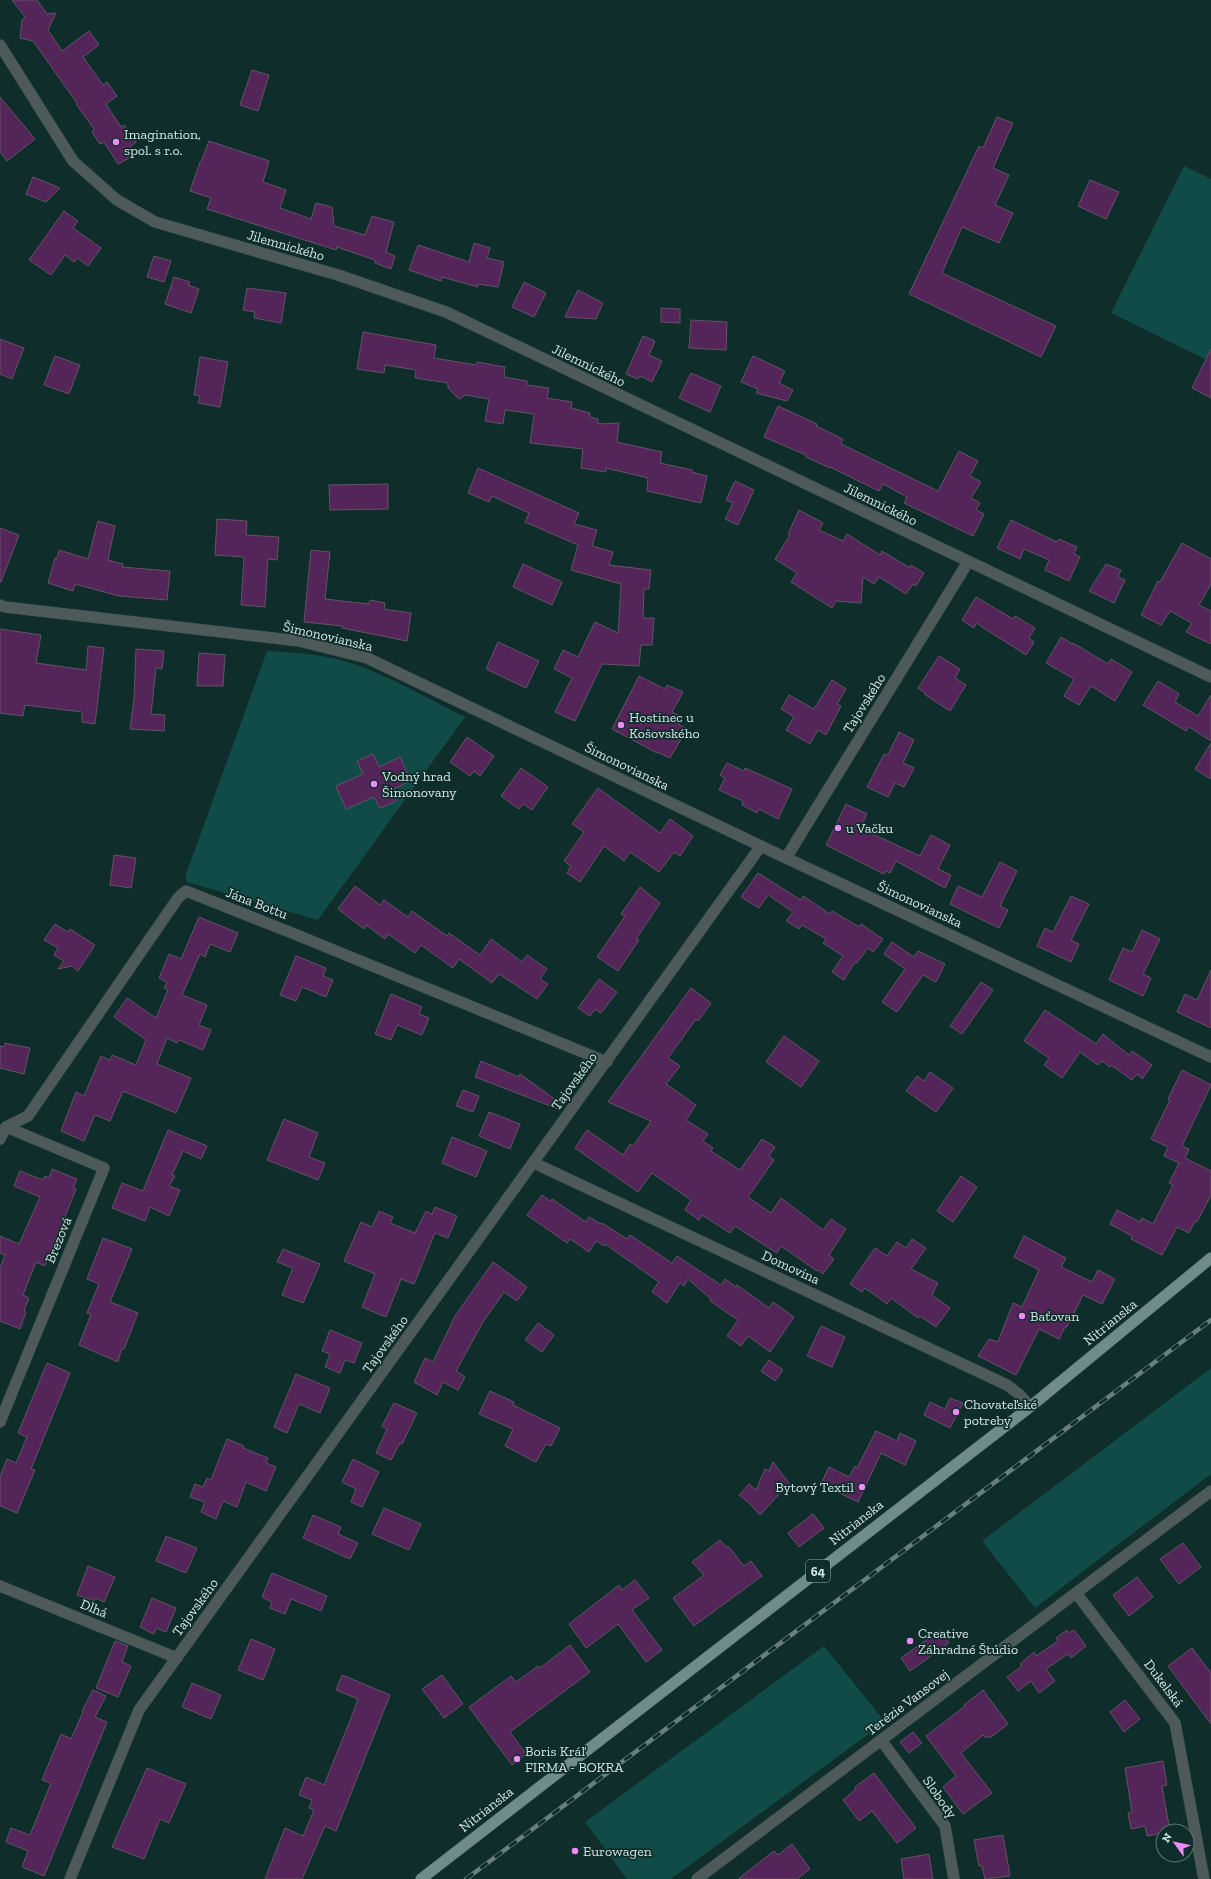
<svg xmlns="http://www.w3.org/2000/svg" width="1211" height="1879" font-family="'Zilla Slab',serif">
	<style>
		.green { fill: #114b48 }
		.building { fill: #542559; stroke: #635365 }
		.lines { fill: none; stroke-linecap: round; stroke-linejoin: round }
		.minor-casing { stroke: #2e4a48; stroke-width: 12 }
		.tertiary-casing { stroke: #2e4a48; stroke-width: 12 }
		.primary-casing { stroke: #2e4a48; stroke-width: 12 }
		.minor { stroke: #4d5a59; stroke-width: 11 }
		.tertiary { stroke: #4d5a59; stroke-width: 11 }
		.primary { stroke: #708c8a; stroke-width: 11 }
		.rail-casing { stroke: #677f7e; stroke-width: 4.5 }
		.rail { stroke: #0e2d2b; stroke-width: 3; stroke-dasharray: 9; stroke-linecap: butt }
		.poi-dot { fill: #ed8cf9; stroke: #0e2d2b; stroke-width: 1.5 }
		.labels { text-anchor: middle; stroke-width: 3.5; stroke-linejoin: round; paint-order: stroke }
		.shield { fill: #0e2d2b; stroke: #98adac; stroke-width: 1 }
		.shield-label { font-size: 13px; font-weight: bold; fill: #d3e4e3 }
		.poi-label { font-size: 14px; fill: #d3e4e3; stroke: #0e2d2b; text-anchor: start }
		.street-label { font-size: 14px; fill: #d3e4e3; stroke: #0e2d2b }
	</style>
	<rect width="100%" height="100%" fill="#0e2d2b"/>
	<g class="green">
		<path d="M1184 166 1211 179V362L1111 313Z"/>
		<path d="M267 651C290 652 314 654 337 659 382 671 424 697 465 717L318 920 187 882 185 877Z"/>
		<path d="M1211 1368V1474L1035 1608 982 1541Z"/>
		<path d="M824 1646 885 1722 671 1879H627L585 1822Z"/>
	</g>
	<g class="building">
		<path d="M12 0H37L47 14 56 13 48 30 62 51 89 31 99 45 83 57 103 85 107 82 117 96 106 104 121 127 124 125 136 142 130 147 135 155 118 164 104 142 100 144 92 132 94 129 76 104 77 103 33 41 20 38 22 20 25 17Z"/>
		<path d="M252 70 269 75 258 111 240 105Z"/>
		<path d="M0 97 35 139 7 161 0 152Z"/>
		<path d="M997 117 1013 123 993 168 1009 175 995 205 1013 213 999 243 962 227 942 273 1056 326 1041 357 909 294 979 146 983 148Z"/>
		<path d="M209 141 269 161 263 182 286 190 280 208 311 219 316 203 332 207 334 226 365 235 372 216 394 222 386 252 395 256 391 269 375 263V260L337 247 336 250 207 209 211 198 190 191 200 162H201Z"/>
		<path d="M33 177 60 188 46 202 26 194Z"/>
		<path d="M1090 180 1119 192 1106 219 1078 206Z"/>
		<path d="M64 211 78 221 73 228 101 248 88 266 77 258 74 262 65 255 51 275 29 260Z"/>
		<path d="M474 243 490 248 487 258 504 262 498 287 478 284V287L442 277 441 281 409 270 418 245 469 262Z"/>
		<path d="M154 256 171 261 164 282 147 277Z"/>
		<path d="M174 277 190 282 188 285 199 289 191 313 165 304Z"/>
		<path d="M524 282 546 293 534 317 512 307Z"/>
		<path d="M247 288 286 293 281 323 254 318 255 312 243 310Z"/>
		<path d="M578 290 603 303 596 319 565 317Z"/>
		<path d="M661 308 680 309V323L661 322Z"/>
		<path d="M691 320 727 322 726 350 689 348Z"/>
		<path d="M363 332 436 345 434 358 476 365 477 362 505 367 504 377 527 381V385L549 388 547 398 572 402 571 408 590 413 589 417 598 419V424L619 423 617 442 662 452 660 463 692 470V472L707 476 701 503 647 491 648 478 606 468V472L581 468 583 449 530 443 534 414 505 410 503 424 485 421 489 399 465 395 459 399 448 388V383L415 378 416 370 385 365 384 373 357 369Z"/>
		<path d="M643 336 655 341 649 355 662 361 652 382 640 376 638 379 626 374Z"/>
		<path d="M0 339 24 348 12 379 0 374Z"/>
		<path d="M1211 349V398L1192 388Z"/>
		<path d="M55 356 80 365 69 394 44 385Z"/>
		<path d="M753 356 785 371 779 383 793 390 787 401 756 393 758 389 741 382Z"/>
		<path d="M200 357 228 362 220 407 198 403 200 396 194 395Z"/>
		<path d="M691 373 721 386 710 412 679 398Z"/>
		<path d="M778 406 817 424 816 426 843 439 841 444 938 491 959 451 978 461 970 476 981 482 971 498 980 503 976 510 984 514 973 536 904 503 907 497 883 484 879 491 830 467V468L806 457V455L764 437Z"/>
		<path d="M478 468 579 513 574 524 597 530 592 546 613 552 609 565 651 570 649 589H644L643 618H654L652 645H641L639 666 602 664 575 721 555 712 572 678 554 669 563 650 578 657 595 622 618 633 621 584 571 570 578 545 525 522 529 513 492 496 489 502 468 493Z"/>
		<path d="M735 481 754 490 738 525 725 519 733 503 726 500Z"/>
		<path d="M388 484V509L330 510 329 485Z"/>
		<path d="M799 510 823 523 819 530 843 541 847 534 880 555 882 551 910 568 911 565 924 573 916 586 913 584 906 594 879 577 874 584 863 577 861 603 836 601 832 608 791 582 797 573 775 559 790 535 788 534Z"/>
		<path d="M217 519 247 521 246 535 279 537 277 560 268 559 265 607 241 605 244 557 215 555Z"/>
		<path d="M1011 520 1057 542 1059 539 1077 547 1074 554 1080 557 1069 581 1045 570 1049 560 1024 549 1020 559 997 548Z"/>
		<path d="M98 521 115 526 108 560 123 564 122 567 170 571 167 600 119 596 75 584 73 591 48 583 55 558H57L59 550 88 559Z"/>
		<path d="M0 528 19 535 1 582H0Z"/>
		<path d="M1182 543 1211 559V584L1199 605 1211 611V644L1186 632 1192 623 1170 611 1161 625 1141 615 1158 581 1160 582Z"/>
		<path d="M311 550 330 552 325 599 369 604 370 600 385 603 384 609 411 613 407 641 342 628V626L304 622Z"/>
		<path d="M523 564 562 582 552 605 513 587Z"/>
		<path d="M1106 564 1121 570 1118 577 1125 580 1114 603 1089 591Z"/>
		<path d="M976 597 1013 619 1015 616 1035 628 1029 638 1034 642 1026 655 976 623 974 628 962 620Z"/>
		<path d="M0 629 41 635 36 663 86 670 88 646 104 648 95 724 82 722V712L25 705 23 716 0 713Z"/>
		<path d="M1061 637 1072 644 1073 643 1108 664 1111 659 1132 672 1115 701 1091 686 1079 705 1064 696 1074 679 1046 663Z"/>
		<path d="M498 642 539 661 526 688 486 669Z"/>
		<path d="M136 649 164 651 162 669 156 668 151 714 165 715 164 731 130 729 134 699Z"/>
		<path d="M199 653 225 655 223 686H197Z"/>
		<path d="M939 656 960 669 955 678 966 685 950 711 924 694 925 693 918 688Z"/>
		<path d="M639 676 665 689 667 685 683 692 672 712 682 717 678 724 687 729 670 758 657 752V753L612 729Z"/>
		<path d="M832 680 846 689 837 704 841 706 826 735 818 730 810 744 786 730 794 717 781 709 789 695 814 709Z"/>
		<path d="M1158 681 1179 694 1175 702 1198 716 1211 695V741L1189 727 1186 731 1143 705Z"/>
		<path d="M899 732 914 740 903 763 914 768 904 787 895 783 888 797 867 787 884 754 888 755Z"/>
		<path d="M467 737 494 756 480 776 474 771 470 776 450 762Z"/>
		<path d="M1211 743V779L1195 769Z"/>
		<path d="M373 754 379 767 400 757 411 781 391 790 396 801 380 808 374 797 346 809 336 786 363 774 357 761Z"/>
		<path d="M727 763 744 771 745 768 792 789 778 819 759 809 757 813 742 805 743 801 719 790 725 778 720 775Z"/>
		<path d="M521 768 548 787 532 810 523 804 519 809 501 796Z"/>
		<path d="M598 788 660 833 670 819 693 836 680 856 674 852 659 872 630 852 624 861 604 846 580 882 567 873 571 866 564 861 584 832 572 824Z"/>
		<path d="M846 804 867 814 860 828 920 856 931 835 950 845 938 869 951 875 945 888 896 861 890 873 886 871 884 874 826 845Z"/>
		<path d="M114 855 136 858 131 888 110 885Z"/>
		<path d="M1000 862 1017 871 1000 906 1008 910 999 928 950 904 958 886 982 897Z"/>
		<path d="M758 873 801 900 803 896 830 914 832 911 859 927 861 924 883 939 873 952 868 948 857 963 855 962 844 980 832 972 843 956 823 943 826 939 802 925 799 929 786 921 793 912 768 895 759 908 741 897Z"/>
		<path d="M355 886 380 905 384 900 408 917 412 911 447 936 449 933 480 955 491 939 522 962 527 955 547 969 540 979 548 984 537 999 499 974 492 983 459 959 453 968 421 945 415 953 388 934 385 939 366 925 364 929 338 909Z"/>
		<path d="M640 887 660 903 636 939 639 940 618 971 597 957 625 916 621 914Z"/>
		<path d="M1071 896 1089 904 1071 940 1079 944 1071 962 1037 946 1045 928 1053 932Z"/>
		<path d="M199 917 238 933 230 952 210 944 205 957 200 954 182 995 207 1005 199 1025 211 1030 203 1050 179 1040 177 1043 167 1038 157 1064 191 1078 176 1113 123 1091 110 1121 95 1115 84 1141 61 1131 76 1092 84 1096 101 1056 110 1060 112 1055 136 1065 146 1040 114 1017 127 998 156 1018 168 990 164 988 167 982 159 978 169 954 181 959Z"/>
		<path d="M55 924 68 932 70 929 95 945 78 971 72 966 58 969 64 961 54 955 58 948 44 940Z"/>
		<path d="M1142 930 1160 939 1143 974 1151 978 1143 996 1109 980 1123 948 1132 952Z"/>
		<path d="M892 942 914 957 918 951 945 964 936 982 923 975 897 1012 882 1002 905 969 884 954Z"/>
		<path d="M296 956 326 968 323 976 333 980 326 997 302 987 296 1001 280 995Z"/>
		<path d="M1211 970V1028L1177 1012 1185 994 1197 1000Z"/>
		<path d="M599 979 617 992 601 1013 595 1009 590 1016 578 1008Z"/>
		<path d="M981 982 993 990 962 1034 950 1026Z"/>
		<path d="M691 988 711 1003 698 1021 696 1019 668 1058 680 1066 666 1084 696 1105 686 1120 708 1134 703 1141 713 1148 711 1151 740 1170 762 1139 775 1147 769 1156 774 1160 748 1197 771 1213 781 1198 823 1230 831 1219 846 1229 829 1255 834 1259 823 1274 818 1270 817 1271 781 1246 777 1253 735 1226 730 1233 702 1215 699 1220 685 1210 691 1200 652 1173 638 1192 575 1148 587 1130 623 1155 630 1144 633 1146 651 1121 608 1102Z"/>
		<path d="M391 994 422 1007 419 1014 429 1018 422 1035 397 1025 391 1040 375 1034Z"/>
		<path d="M1045 1010 1096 1044 1103 1034 1129 1055 1132 1051 1152 1065 1142 1079 1137 1074 1132 1080 1111 1065 1110 1067 1102 1061 1098 1065 1080 1052 1062 1078 1044 1065 1049 1058 1024 1041Z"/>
		<path d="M784 1036 819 1061 801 1087 766 1062Z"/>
		<path d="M5 1043 30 1048 24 1074 0 1068V1046L4 1047Z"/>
		<path d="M481 1061 519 1077 520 1074 563 1105 561 1110 475 1077Z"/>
		<path d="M1182 1070 1211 1085 1182 1146 1189 1149 1185 1158 1211 1171V1195L1197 1222 1195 1221 1189 1233 1177 1227 1162 1255 1131 1239 1132 1236 1110 1224 1117 1210 1140 1222 1142 1218 1153 1224 1173 1185 1169 1183 1179 1163 1164 1156 1168 1147 1151 1139 1170 1100 1168 1099Z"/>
		<path d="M930 1072 953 1088 936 1112 906 1091 917 1076 924 1081Z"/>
		<path d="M463 1090 479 1096 473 1112 456 1106Z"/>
		<path d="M489 1112 520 1124 510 1149 479 1136Z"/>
		<path d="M284 1119 318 1133 309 1157 325 1163 318 1180 267 1160Z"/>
		<path d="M168 1130 207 1146 201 1159 183 1151 172 1175 175 1176 169 1186 180 1190 169 1216 150 1207 145 1221 112 1208 122 1183 143 1191Z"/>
		<path d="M452 1137 487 1151 476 1177 442 1163Z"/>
		<path d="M52 1169 77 1179 73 1188 76 1189 45 1266 36 1262 23 1295 29 1298 24 1310 26 1312 20 1329 0 1321V1268L5 1255 0 1253V1236L19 1244 40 1197 14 1186 20 1171 43 1180 45 1176 49 1178Z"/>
		<path d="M961 1176 977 1187 953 1222 937 1211Z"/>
		<path d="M542 1195 550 1201 552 1199 586 1222 589 1217 601 1224 602 1223 627 1239 630 1235 672 1263 677 1256 721 1285 725 1279 736 1287 737 1285 769 1308 773 1302 794 1317 770 1352 748 1336 741 1346 727 1336 738 1320 710 1301 711 1299 688 1279 684 1286 680 1283 667 1303 652 1292 659 1282 605 1244 604 1246 596 1241 589 1252 570 1239 567 1243 527 1215Z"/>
		<path d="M435 1207 457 1216 448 1238 435 1233 414 1284 401 1279 386 1317 362 1307 375 1274 344 1261 361 1222 372 1227 379 1211 393 1217 390 1223 415 1233 426 1211 432 1214Z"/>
		<path d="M1024 1236 1066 1258 1061 1267 1092 1282 1098 1270 1115 1279 1102 1304 1083 1295 1067 1327H1065L1059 1339 1039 1329 1016 1375 978 1356 989 1339 998 1342 1013 1303 1022 1307 1039 1270 1014 1257Z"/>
		<path d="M103 1238 132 1249 110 1302 138 1313 124 1349 121 1350 118 1362 79 1345 91 1314 87 1313 99 1284 87 1279Z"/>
		<path d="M912 1239 926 1248 911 1269 938 1283 932 1295 950 1308 936 1327 920 1316 918 1318 891 1298 887 1304 865 1288 862 1292 850 1284 875 1248 887 1256 897 1242 906 1248Z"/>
		<path d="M283 1249 320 1264 303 1303 282 1295 293 1268 277 1262Z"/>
		<path d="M493 1262 527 1287 517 1301 504 1292 483 1322 456 1371 465 1377 458 1390 443 1382 437 1395 414 1382 425 1358 433 1362 455 1316Z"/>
		<path d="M538 1323 554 1335 542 1352 525 1340Z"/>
		<path d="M821 1326 845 1337 832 1367 807 1356Z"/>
		<path d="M330 1330 362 1343 354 1363 345 1360 340 1373 325 1367 330 1354 322 1351Z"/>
		<path d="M769 1360 783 1370 775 1381 761 1371Z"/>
		<path d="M47 1363 70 1373 31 1469 35 1470 17 1513 0 1506V1477L7 1459 16 1463 27 1437 18 1433Z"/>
		<path d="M296 1374 330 1388 320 1413 299 1404 287 1433 274 1427Z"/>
		<path d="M490 1391 514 1402 513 1405 560 1428 551 1446 546 1444 536 1462 505 1446 513 1429 479 1414Z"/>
		<path d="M950 1398 963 1403 950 1428 924 1415 930 1402 945 1409Z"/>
		<path d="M394 1403 417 1413 402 1444 400 1443 391 1460 376 1453 387 1429 382 1426Z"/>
		<path d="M876 1431 897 1441 900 1433 916 1441 905 1465 881 1453 858 1502 821 1484 829 1467 849 1477 855 1466 857 1468Z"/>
		<path d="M227 1439 244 1446 243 1448 268 1458 266 1463 276 1467 266 1491 246 1482 237 1507 223 1501 216 1519 201 1512 205 1502 190 1497 195 1484 203 1487 207 1478 211 1480Z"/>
		<path d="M353 1459 379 1472 362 1507 351 1502 356 1489 342 1482Z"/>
		<path d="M773 1462 789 1483 785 1494 781 1492 760 1515 749 1503 739 1495 749 1484 756 1490 765 1469 769 1471Z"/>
		<path d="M384 1508 421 1524 409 1550 372 1534Z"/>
		<path d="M813 1514 824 1528 799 1547 788 1533Z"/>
		<path d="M313 1515 341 1527 338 1534 358 1543 350 1559 303 1538Z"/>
		<path d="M166 1536 197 1548 186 1573 156 1561Z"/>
		<path d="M720 1540 726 1547 728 1546 744 1566 751 1561 762 1576 694 1626 673 1598 704 1575 692 1562Z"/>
		<path d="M1183 1543 1201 1567 1179 1584 1160 1559Z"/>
		<path d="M88 1566 115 1577 104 1602 95 1598 94 1601 77 1595Z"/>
		<path d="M272 1573 327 1596 321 1611 291 1599 285 1614 270 1608 272 1602 262 1597Z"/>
		<path d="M1137 1577 1153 1597 1129 1616 1113 1595Z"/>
		<path d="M635 1580 649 1598 632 1610 662 1650 646 1662 618 1624 586 1648 569 1624 619 1585 622 1590Z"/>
		<path d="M152 1598 176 1608 166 1632 156 1628 154 1634 140 1627Z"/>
		<path d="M940 1630 949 1643 910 1671 901 1658Z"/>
		<path d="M1067 1630 1069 1633 1074 1630 1086 1646 1071 1658 1068 1654 1046 1669 1055 1681 1039 1693 1031 1681 1018 1691 1007 1677 1022 1666 1020 1664 1034 1652 1036 1656 1058 1641 1056 1638Z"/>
		<path d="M251 1639 275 1649 263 1680 238 1670Z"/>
		<path d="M115 1641 128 1646 122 1662 131 1666 118 1697 96 1688Z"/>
		<path d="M570 1645 590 1672 510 1732 526 1754 512 1765 469 1707 511 1676 516 1682 538 1666 540 1668Z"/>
		<path d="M1192 1648 1211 1673V1724L1168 1666Z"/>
		<path d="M342 1675 390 1695 336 1831 325 1826 302 1879H265L285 1828 303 1836 314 1810 309 1808 312 1800 299 1795 306 1777 324 1785 353 1713 358 1699 336 1690Z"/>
		<path d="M442 1675 463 1704 444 1718 422 1689Z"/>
		<path d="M192 1683 221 1695 211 1719 182 1707Z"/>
		<path d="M93 1690 106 1696 95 1717 107 1722 44 1876 22 1867 28 1851 6 1842 11 1828 30 1835 51 1783 42 1780 61 1734 71 1739 83 1712 82 1711Z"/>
		<path d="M983 1690 1008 1724 990 1738 988 1736 986 1738 983 1735 961 1753 992 1793 963 1814 943 1787 956 1776 926 1736 965 1706 964 1705Z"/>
		<path d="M1125 1700 1140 1719 1124 1732 1110 1712Z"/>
		<path d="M913 1732 922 1743 909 1753 900 1742Z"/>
		<path d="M1163 1761 1167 1785 1162 1786 1170 1831H1163V1833L1147 1836 1145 1826 1131 1829 1128 1813 1132 1812 1125 1768Z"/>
		<path d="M147 1768 186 1784 169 1823 160 1819 144 1859 112 1847Z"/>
		<path d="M874 1773 916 1828 897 1843 872 1811 859 1821 843 1800 856 1789 855 1787Z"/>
		<path d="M1003 1835 1010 1876 985 1879 982 1866H979L974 1840Z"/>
		<path d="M792 1844 810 1869 797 1879H738L774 1851 778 1855Z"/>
		<path d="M929 1854 933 1879H904L901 1859Z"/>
	</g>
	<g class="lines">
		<defs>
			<g id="minor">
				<path d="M0 45 73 161 117 200 155 222 338 275 446 312 1211 677"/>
				<path d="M786 858 968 562"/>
				<path d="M0 1139 6 1127 28 1116 178 898 186 891 292 933 607 1062"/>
				<path d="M534 1163 1007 1385 1020 1395 1030 1407"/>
				<path d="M0 1422 104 1168 6 1127"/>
				<path d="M0 1586 177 1658"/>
				<path d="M1076 1593 1175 1723 1204 1879"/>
				<path d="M881 1740 945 1826 954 1879"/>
				<path d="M70 1879 139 1710 761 846"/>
				<path d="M697 1879 1211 1491"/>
			</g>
			<path id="tertiary" d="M0 605 5 607 299 641 367 658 786 858 1211 1057"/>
			<path id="primary" d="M421 1879 1030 1407 1211 1258"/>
		</defs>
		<use href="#minor" class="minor-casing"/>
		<use href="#tertiary" class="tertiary-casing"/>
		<use href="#primary" class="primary-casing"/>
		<use href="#minor" class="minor"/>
		<use href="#tertiary" class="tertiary"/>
		<use href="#primary" class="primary"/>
		<defs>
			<path id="rail" d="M466 1879 1211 1320"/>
		</defs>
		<use href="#rail" class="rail-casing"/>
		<use href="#rail" class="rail"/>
	</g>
	<g class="poi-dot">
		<circle cx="116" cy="142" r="4"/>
		<circle cx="621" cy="725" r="4"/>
		<circle cx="374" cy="784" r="4"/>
		<circle cx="838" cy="828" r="4"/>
		<circle cx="1022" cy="1316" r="4"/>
		<circle cx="956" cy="1412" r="4"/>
		<circle cx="862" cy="1487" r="4"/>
		<circle cx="910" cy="1641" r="4"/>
		<circle cx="517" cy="1759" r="4"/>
		<circle cx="575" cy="1851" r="4"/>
	</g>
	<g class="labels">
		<rect class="shield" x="806" y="1560" width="24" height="22" rx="3"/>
		<g class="shield-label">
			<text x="818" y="1576">64</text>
		</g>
		<g class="poi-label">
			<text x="124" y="139">Imagination,<tspan x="124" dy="16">spol. s r.o.</tspan></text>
			<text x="629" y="722">Hostinec u<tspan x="629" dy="16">Košovského</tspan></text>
			<text x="382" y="781">Vodný hrad<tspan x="382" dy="16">Šimonovany</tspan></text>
			<text x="846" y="833">u Vačku</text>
			<text x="1030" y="1321">Baťovan</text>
			<text x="964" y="1409">Chovateľské<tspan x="964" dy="16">potreby</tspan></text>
			<text x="854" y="1492" text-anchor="end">Bytový Textil</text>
			<text x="918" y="1638">Creative<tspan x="918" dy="16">Záhradné Štúdio</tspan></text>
			<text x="525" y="1756">Boris Kráľ<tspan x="525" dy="16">FIRMA - BOKRA</tspan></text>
			<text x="583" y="1856">Eurowagen</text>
		</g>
		<g class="street-label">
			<text transform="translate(286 245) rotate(16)" y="5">Jilemnického</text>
			<text transform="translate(589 365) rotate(26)" y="5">Jilemnického</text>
			<text transform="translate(881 504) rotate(26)" y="5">Jilemnického</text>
			<text transform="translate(328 636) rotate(13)" y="5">Šimonovianska</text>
			<text transform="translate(864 703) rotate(-58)" y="5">Tajovského</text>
			<text transform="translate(627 766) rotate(26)" y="5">Šimonovianska</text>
			<text transform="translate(257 903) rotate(21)" y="5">Jána Bottu</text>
			<text transform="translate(920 904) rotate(25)" y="5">Šimonovianska</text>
			<text transform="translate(574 1081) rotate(-54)" y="5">Tajovského</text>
			<text transform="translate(58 1240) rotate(-68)" y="5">Brezová</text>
			<text transform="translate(791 1267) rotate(25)" y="5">Domovina</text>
			<text transform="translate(1110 1322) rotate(-39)" y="5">Nitrianska</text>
			<text transform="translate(385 1344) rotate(-54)" y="5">Tajovského</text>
			<text transform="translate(856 1522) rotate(-38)" y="5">Nitrianska</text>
			<text transform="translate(195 1607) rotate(-54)" y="5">Tajovského</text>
			<text transform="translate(94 1608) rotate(22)" y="5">Dlhá</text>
			<text transform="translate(1164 1683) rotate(53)" y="5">Dukelská</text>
			<text transform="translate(907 1702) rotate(-37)" y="5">Terézie Vansovej</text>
			<text transform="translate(940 1797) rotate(55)" y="5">Slobody</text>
			<text transform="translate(486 1809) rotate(-38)" y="5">Nitrianska</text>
		</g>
	</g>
	<g transform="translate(1175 1843) rotate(303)"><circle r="19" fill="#0e2d2b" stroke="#5d7675"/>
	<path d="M0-3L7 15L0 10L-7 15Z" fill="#ed8cf9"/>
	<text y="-6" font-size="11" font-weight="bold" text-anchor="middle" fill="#d3e4e3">N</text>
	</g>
</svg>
